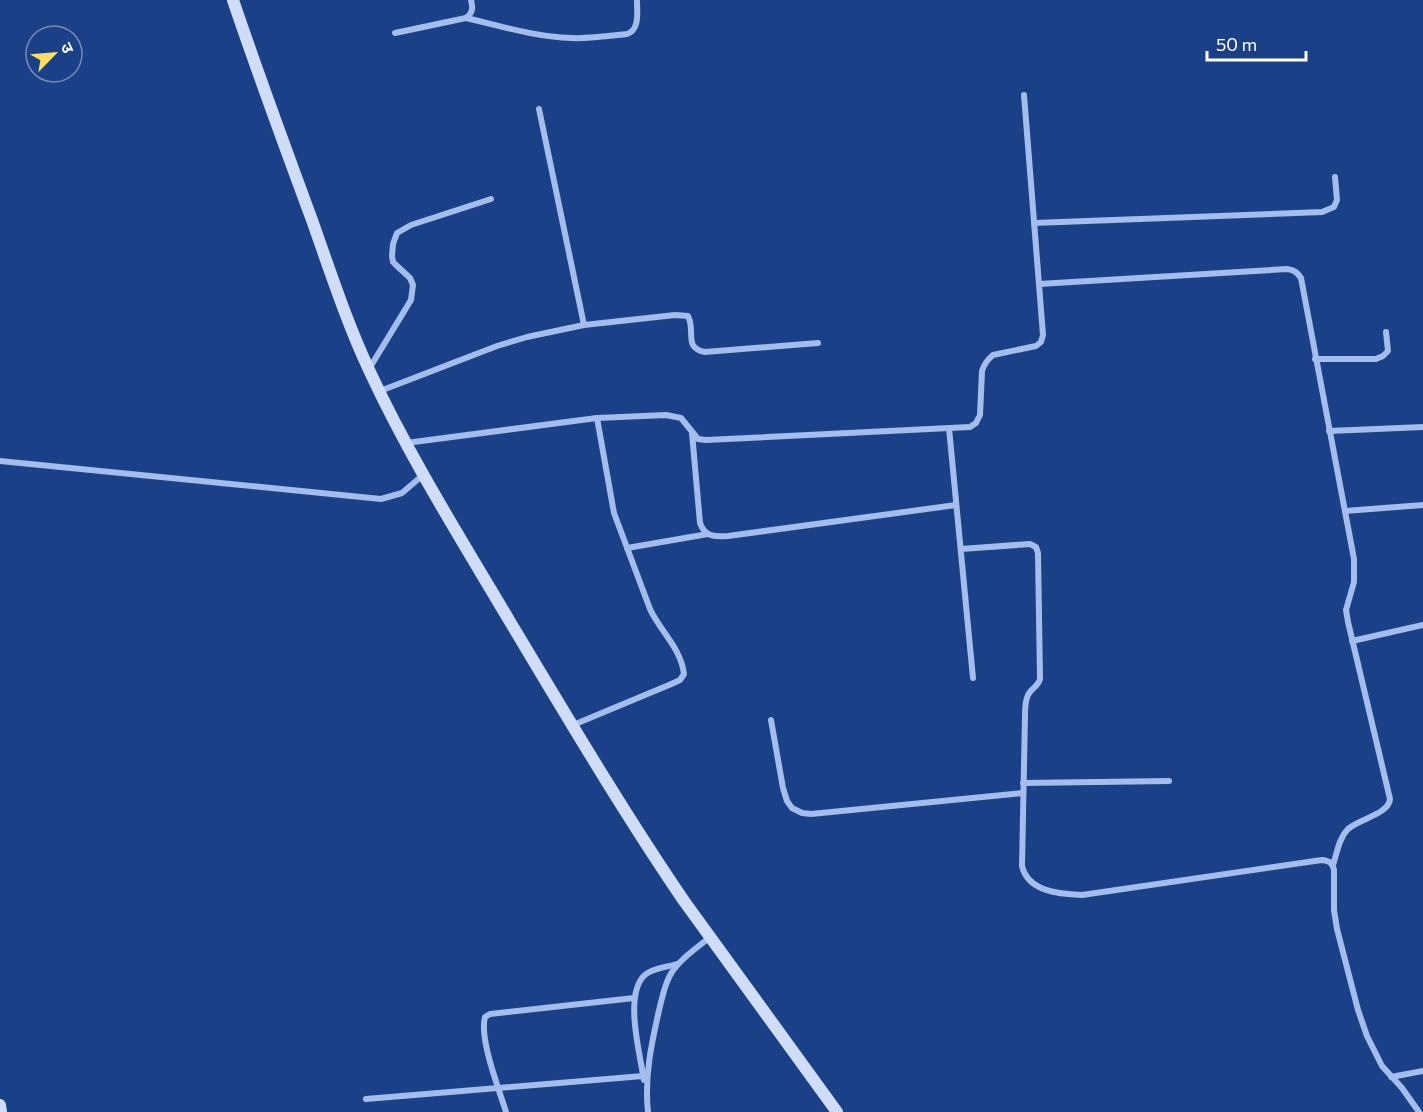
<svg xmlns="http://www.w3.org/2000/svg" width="1423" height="1112" font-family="Commissioner,'Noto Sans Devanagari',sans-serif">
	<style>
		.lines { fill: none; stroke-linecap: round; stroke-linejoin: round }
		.street { stroke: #a3bdec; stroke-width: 6 }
		.secondary { stroke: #cfddf9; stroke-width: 12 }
	</style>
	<rect width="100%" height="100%" fill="#1a4087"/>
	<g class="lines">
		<g class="street">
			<path d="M466 18C500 26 536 37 571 38 589 39 609 36 627 34 640 30 637 12 637 0"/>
			<path d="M395 33 466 18C473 13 473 8 471 0"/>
			<path d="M539 109 584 325"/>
			<path d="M1034 223 1322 212 1334 207 1337 200 1335 177"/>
			<path d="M1039 284 1287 269C1294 270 1297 272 1301 278L1354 559V582L1346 610 1348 622 1390 799C1389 814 1359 819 1348 829 1339 838 1337 853 1333 865"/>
			<path d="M1315 359H1376L1383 356 1388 351 1386 332"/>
			<path d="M369 369 411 300 413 285 410 278 396 265 393 262 392 256 393 244 397 233 411 225 491 199"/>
			<path d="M380 391 497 346 527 337 584 325 675 315 688 316C696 331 683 348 705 352L818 343"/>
			<path d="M949 428 973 678"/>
			<path d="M1329 431 1423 427"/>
			<path d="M692 433 700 523C705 537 715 537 728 536L956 505"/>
			<path d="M406 443 597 418 666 415 681 418 698 439 706 440 970 427 976 423 980 415 982 371C984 364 987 360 993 355L1036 346 1041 342 1043 335 1024 95"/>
			<path d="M0 461 381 499 402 493 423 475"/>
			<path d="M1345 511 1423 505"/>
			<path d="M627 548 708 534"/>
			<path d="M961 549 1030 544 1036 547 1038 553 1040 679C1038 687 1031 688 1028 695 1025 701 1025 709 1025 716L1022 866C1028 892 1060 894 1082 895L1322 860C1329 861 1332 862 1334 870V910L1337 929 1358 1010 1367 1036 1382 1066 1402 1088 1419 1112"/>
			<path d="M1352 641 1423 625"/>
			<path d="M771 720 783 788 787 801 792 808 802 813 811 814 1023 793"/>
			<path d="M573 725 669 685 680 680 684 674C681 648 660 631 650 609L614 513 597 418"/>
			<path d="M1023 783 1169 781"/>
			<path d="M1391 1077 1423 1071"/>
			<path d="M644 1080C640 1054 623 992 646 974 654 968 667 967 677 964"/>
			<path d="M366 1099 643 1076"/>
			<path d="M506 1112C499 1089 479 1039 485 1017L490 1014 634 998"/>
			<path d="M648 1112C644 1076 652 1041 660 1006 663 995 665 982 672 972 681 958 697 948 710 937"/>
		</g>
		<g class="secondary">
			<path d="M233 0C258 74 285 147 312 220 330 271 347 323 370 372 410 458 461 539 509 620 566 715 622 810 684 901L837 1112"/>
			<path d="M0 1105 1 1112"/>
		</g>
	</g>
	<g transform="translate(54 54) rotate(65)"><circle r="28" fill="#1a4087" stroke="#768cb7" stroke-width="1.5"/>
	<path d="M0-4.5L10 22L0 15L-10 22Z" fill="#fede5f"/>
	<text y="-9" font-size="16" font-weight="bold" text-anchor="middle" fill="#ffffff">उ</text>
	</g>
	<path d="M1207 51v9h99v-9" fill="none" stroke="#ffffff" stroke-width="3"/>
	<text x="1216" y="51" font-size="18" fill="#ffffff" stroke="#1a4087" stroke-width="4.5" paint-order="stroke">50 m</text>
</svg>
